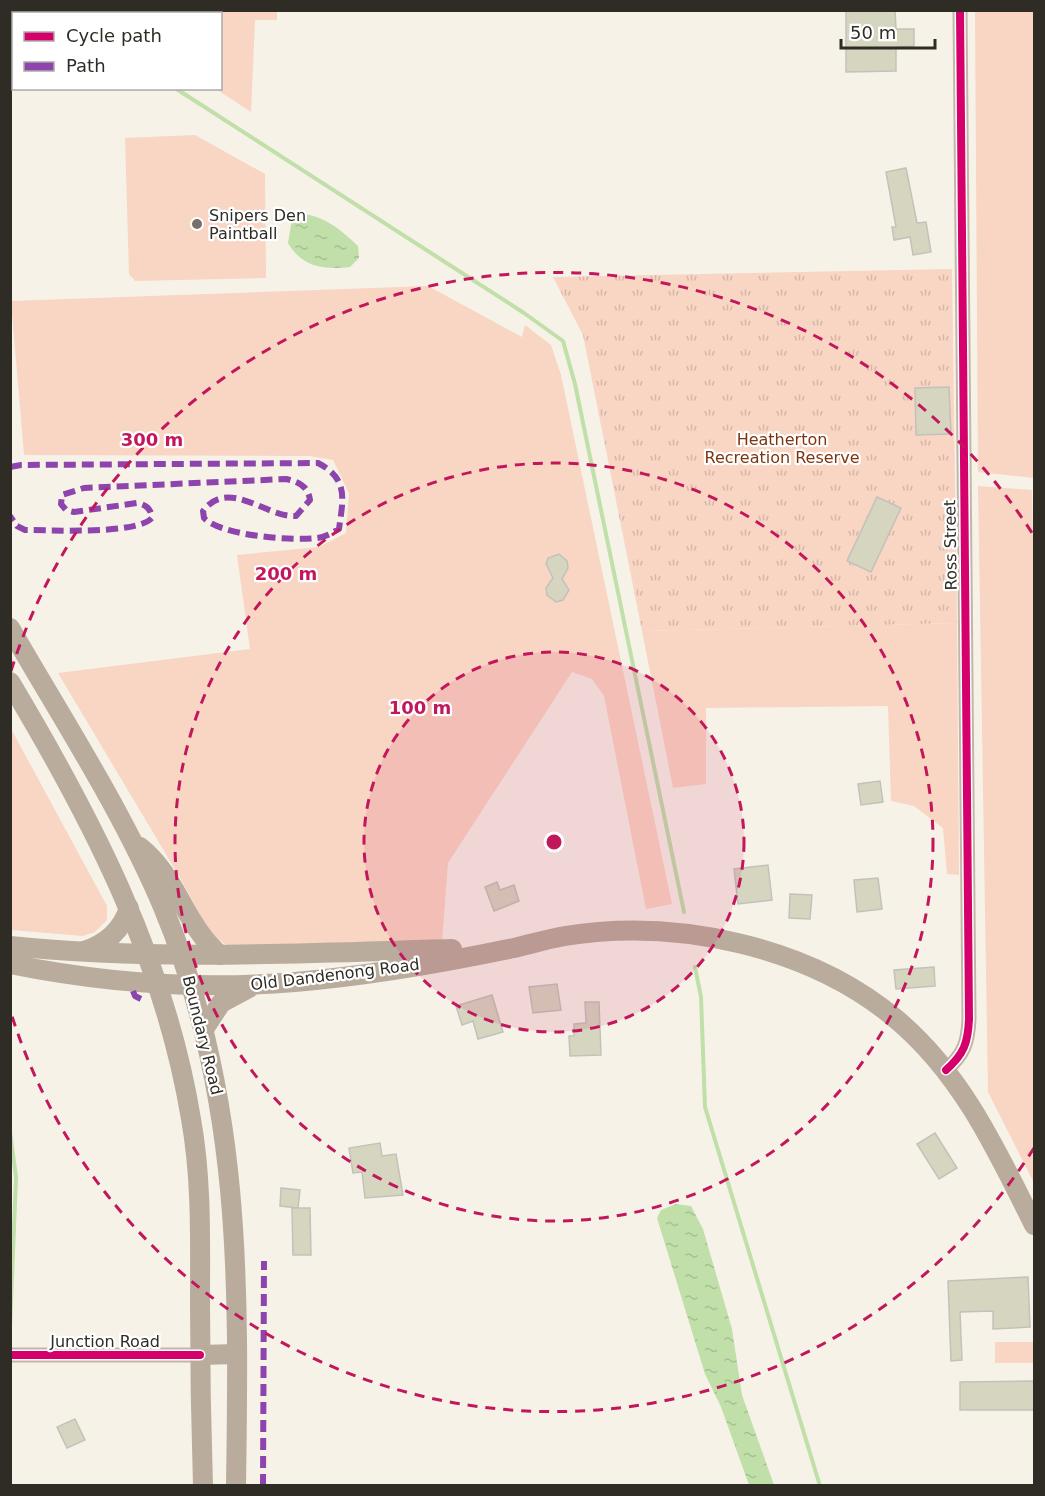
<svg xmlns="http://www.w3.org/2000/svg" width="1045" height="1496" font-family="'DejaVu Sans',sans-serif">
	<style>
		.green { fill: #f9d5c3 }
		.park { fill: url(#park-tufts) }
		.water { fill: url(#water-ripples) }
		.lines { fill: none; stroke-linecap: round; stroke-linejoin: round }
		.stream { stroke: #c0dfa9; stroke-width: 4 }
		.building { fill: #d6d5c0; stroke: #c3c2ba; stroke-width: 1.5 }
		.minor { stroke: #c3b6a7; stroke-width: 15 }
		.major { stroke: #baac9c; stroke-width: 20 }
		.quiet { stroke: #8e44ad; stroke-width: 6; stroke-dasharray: 12 6; stroke-linecap: butt }
		.cycleway-casing { stroke: #fff; stroke-width: 11 }
		.cycleway { stroke: #d6006c; stroke-width: 8 }
		.ring { fill: none; stroke: #c2185b; stroke-width: 3; stroke-dasharray: 10 8 }
		.poi-dot { fill: #757169; stroke: #fff; stroke-width: 2 }
		.labels { text-anchor: middle; stroke-width: 4.5; stroke-linejoin: round; paint-order: stroke }
		.poi-label { font-size: 16px; fill: #2f2c25; stroke: #fff; text-anchor: start }
		.park-label { font-size: 16px; fill: #7d3411; stroke: #fff }
		.street-label { font-size: 16px; fill: #2f2c25; stroke: #fff }
		.centre { fill: #c2185b; stroke: #fff; stroke-width: 3 }
		.ring-label { font-size: 18px; text-anchor: middle; font-weight: bold; fill: #c2185b; stroke: #fff; stroke-width: 4.5; stroke-linejoin: round; paint-order: stroke }
	</style>
	<defs>
		<pattern id="park-tufts" width="24" height="20" patternUnits="userSpaceOnUse" patternTransform="scale(1.5)"><rect width="24" height="20" fill="#f9d5c3"/><path d="M3 7l-1-3M5 7V3M7 7l1-3M15 17l-1-3M17 17v-4M19 17l1-3" fill="none" stroke="#d6b7a7"/></pattern>
		<pattern id="water-ripples" width="26" height="14" patternUnits="userSpaceOnUse" patternTransform="scale(1.5)"><rect width="26" height="14" fill="#c0dfa9"/><path d="M2 4q2-2 4 0t4 0M15 11q2-2 4 0t4 0" fill="none" stroke="#a5c091"/></pattern>
	</defs>
	<rect width="100%" height="100%" fill="#f6f2e8"/>
	<g class="green">
		<path d="M143 11H277V20H255L251 112 216 89 220 88V14H144Z"/>
		<path d="M975 11H1034V478L978 472Z"/>
		<path d="M195 135 265 174 266 278 135 281 129 274 125 138Z"/>
		<path d="M428 286 522 337 525 325 551 345 561 375 672 904 646 909 604 696 592 679 572 672 448 863 442 942 230 947 211 935 179 876 58 673 250 649 237 555 319 547 346 533 349 493 333 460 310 456 24 455 11 301Z"/>
		<path d="M978 486 1032 490 1034 596V1183L988 1092Z"/>
		<path d="M957 623 959 875 947 874 943 828 914 806 891 801 888 706 706 708V784L673 788 642 631Z"/>
		<path d="M10 727 107 906V920L95 932 83 936 11 930Z"/>
		<rect x="995" y="1342" width="39" height="21"/>
	</g>
	<path class="park" d="M952 269 957 623 642 631 583 335 553 277Z"/>
	<g class="water">
		<path d="M300 214C323 214 342 231 358 246L359 258 350 267C323 270 302 267 288 243L292 219Z"/>
		<path d="M676 1204 691 1206 703 1229 732 1329 742 1395 774 1485H749L721 1407 705 1374 657 1218 661 1210Z"/>
	</g>
	<g class="lines">
		<g class="stream">
			<path d="M122 10 123 14"/>
			<path d="M175 88 524 313 563 341 575 384 684 912"/>
			<path d="M695 967 701 997 705 1107 820 1486"/>
			<path d="M10 1132 16 1177 10 1328"/>
		</g>
	</g>
	<g class="building">
		<path d="M846 10H895L896 29H914V46L896 47V71L846 72Z"/>
		<path d="M906 168 917 223 926 222 931 252 913 255 910 237 894 240 892 227H896L886 172Z"/>
		<path d="M949 387 951 434 916 435 915 388Z"/>
		<path d="M877 497 901 508 871 572 847 561Z"/>
		<path d="M559 554 567 561 568 568 562 579 569 590 563 600 556 602 547 595 546 588 553 578 546 564 548 558Z"/>
		<path d="M880 781 883 802 861 805 858 784Z"/>
		<path d="M768 865 772 900 738 904 734 869Z"/>
		<path d="M878 878 882 909 857 912 854 880Z"/>
		<path d="M497 882 500 890 514 885 519 901 494 911 485 887Z"/>
		<path d="M790 894 812 895 810 919 789 918Z"/>
		<path d="M934 967 935 986 896 989 894 970Z"/>
		<path d="M557 984 561 1010 533 1013 529 987Z"/>
		<path d="M492 995 503 1032 478 1039 473 1021 462 1025 456 1006Z"/>
		<path d="M585 1002H599L601 1055 570 1056 569 1036H574V1024L586 1023Z"/>
		<path d="M935 1133 957 1168 939 1179 917 1144Z"/>
		<path d="M380 1143 382 1156 396 1154 403 1195 365 1198 362 1172 353 1173 349 1148Z"/>
		<path d="M281 1188 300 1190 298 1208 280 1206Z"/>
		<path d="M292 1208H310L311 1255H293Z"/>
		<path d="M1028 1277 1030 1327 993 1329V1311L960 1312 962 1360 951 1361 948 1281Z"/>
		<path d="M1035 1381V1410H960V1382Z"/>
		<path d="M75 1419 85 1440 67 1448 57 1427Z"/>
	</g>
	<g class="lines">
		<g class="minor">
			<path d="M946 1070C964 1054 968 1043 969 1019L960 10"/>
			<path d="M10 1355H200"/>
		</g>
		<g class="major">
			<path d="M10 628C63 720 122 810 163 907 242 1097 239 1285 236 1486"/>
			<path d="M10 682C92 819 165 960 191 1119 202 1180 200 1242 200 1304 200 1365 201 1425 203 1486"/>
			<path d="M140 847C177 876 185 926 220 955"/>
			<path d="M10 946C158 961 305 953 452 949"/>
			<path d="M84 951C106 944 122 930 129 908"/>
			<path d="M10 964C104 983 200 990 295 982 368 976 442 963 514 948 531 944 548 939 565 936 676 918 809 946 896 1019 962 1074 997 1151 1034 1225"/>
			<path d="M204 1029 221 1003 249 988"/>
			<path d="M200 1355 236 1354"/>
		</g>
		<g class="quiet">
			<path d="M10 467 21 465 318 463C349 479 343 499 339 529 332 533 325 537 317 538 292 541 222 536 204 518L203 511C229 477 266 518 296 516L310 500C308 486 299 482 286 479L84 488 62 495 61 504 66 510 74 512 137 503C147 505 151 509 152 518 136 535 50 530 25 530L17 526 10 516"/>
			<path d="M133 991 135 996 141 999"/>
			<path d="M263 1486 264 1261"/>
		</g>
		<defs>
			<g id="cycleway">
				<path d="M946 1070C964 1054 968 1043 969 1019L960 10"/>
				<path d="M10 1355H200"/>
			</g>
		</defs>
		<use href="#cycleway" class="cycleway-casing"/>
		<use href="#cycleway" class="cycleway"/>
	</g>
	<circle cx="554" cy="842" r="190" fill="#c2185b" fill-opacity=".12"/>
	<g class="ring">
		<circle cx="554" cy="842" r="190"/>
		<circle cx="554" cy="842" r="379"/>
		<path d="M1034 1148A569 569 0 0 1 11 1013M11 671A569 569 0 0 1 1034 536"/>
	</g>
	<circle class="poi-dot" cx="197" cy="224" r="6"/>
	<g class="labels">
		<g class="poi-label">
			<text x="209" y="221">Snipers Den<tspan x="209" dy="18">Paintball</tspan></text>
		</g>
		<g class="park-label">
			<text x="782" y="445">Heatherton<tspan x="782" dy="18">Recreation Reserve</tspan></text>
		</g>
		<g class="street-label">
			<text transform="translate(950 545) rotate(-91)" y="6">Ross Street</text>
			<text transform="translate(335 974) rotate(-7)" y="6">Old Dandenong Road</text>
			<text transform="translate(203 1035) rotate(76)" y="6">Boundary Road</text>
			<text x="105" y="1347">Junction Road</text>
		</g>
	</g>
	<circle cx="554" cy="842" r="9" class="centre"/>
	<g class="ring-label">
		<text x="152" y="446">300 m</text>
		<text x="286" y="580">200 m</text>
		<text x="420" y="714">100 m</text>
	</g>
	<rect width="1045" height="1496" fill="none" stroke="#2f2c25" stroke-width="24"/>
	<rect x="12" y="12" width="210" height="78" fill="#ffffff" stroke="#acaba8" stroke-width="1.5"/>
	<rect x="24" y="32" width="30" height="9" fill="#d6006c" stroke="#acaba8" stroke-width="1.5"/>
	<text x="66" y="42" font-size="18" fill="#2f2c25">Cycle path</text>
	<rect x="24" y="62" width="30" height="9" fill="#8e44ad" stroke="#acaba8" stroke-width="1.5"/>
	<text x="66" y="72" font-size="18" fill="#2f2c25">Path</text>
	<path d="M841 39v9h94v-9" fill="none" stroke="#2f2c25" stroke-width="3"/>
	<text x="850" y="39" font-size="18" fill="#2f2c25" stroke="#ffffff" stroke-width="4.5" paint-order="stroke">50 m</text>
</svg>
